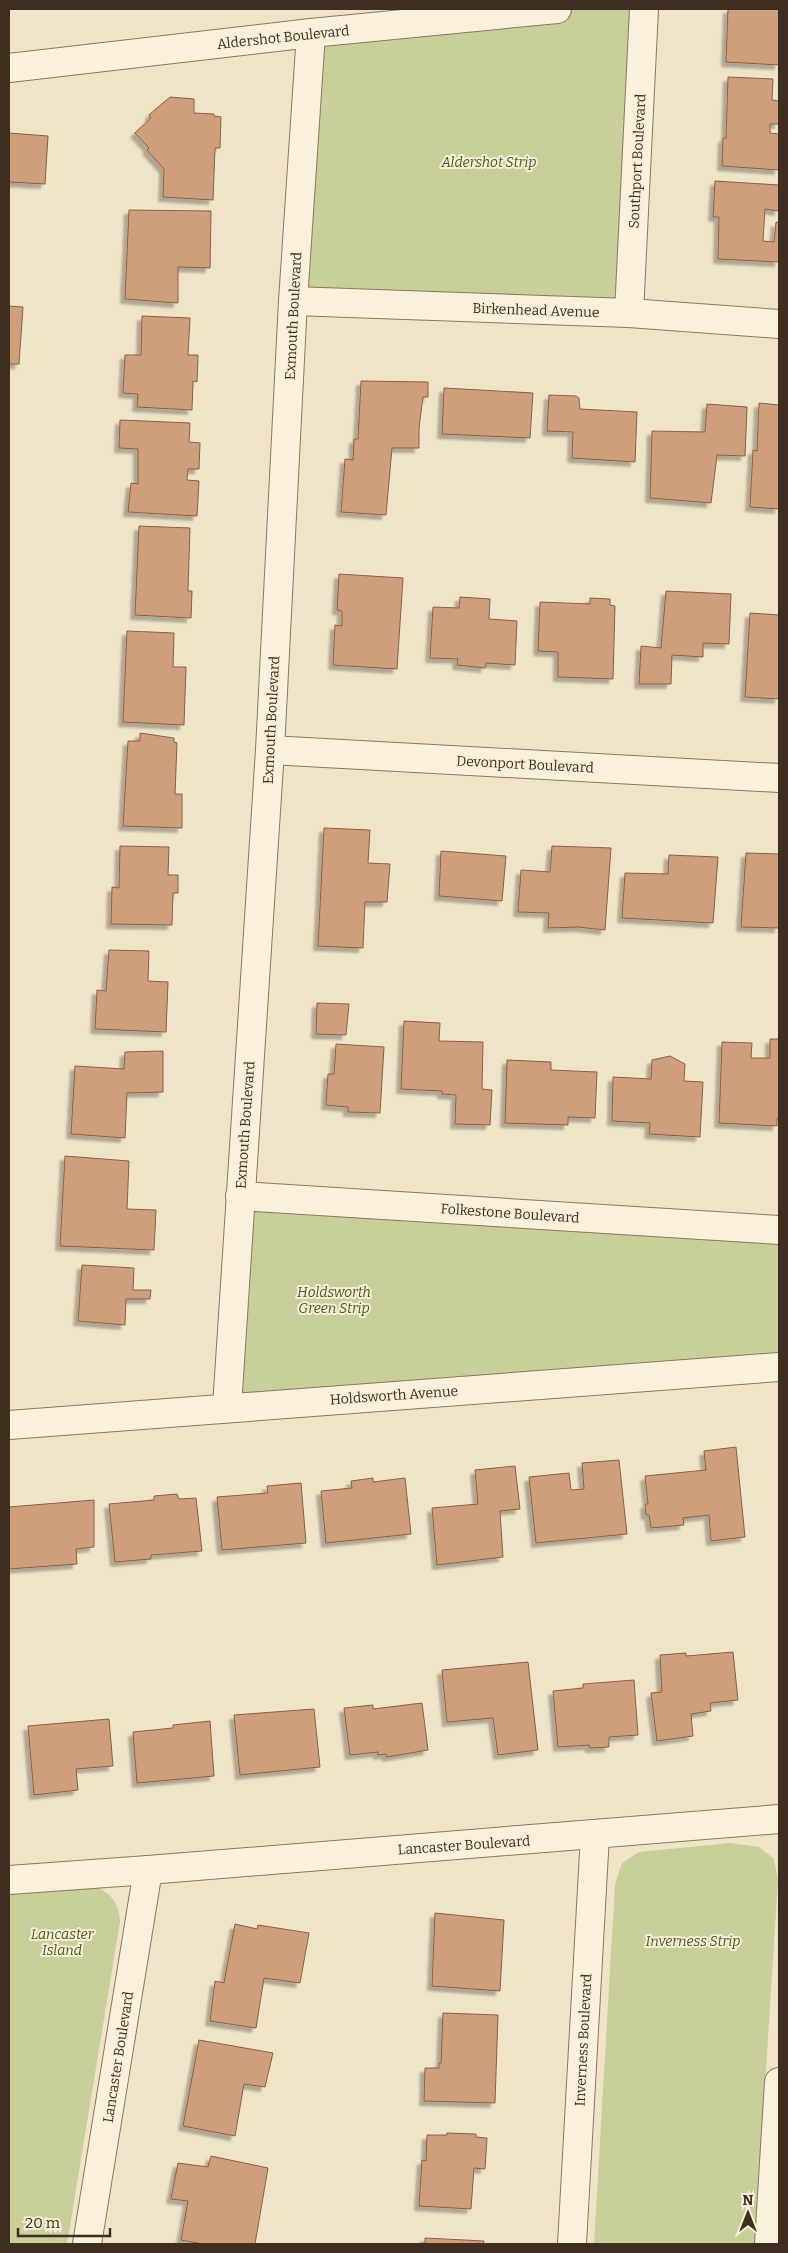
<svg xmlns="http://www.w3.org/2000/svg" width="788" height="2253" font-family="Bitter,serif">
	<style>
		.green { fill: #c9cf9b }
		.building { fill: #cf9f7d; stroke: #8d5f41; filter: url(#shadow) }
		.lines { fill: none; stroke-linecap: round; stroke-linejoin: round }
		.minor-casing { stroke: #8d765c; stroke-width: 30 }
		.minor { stroke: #faf1dc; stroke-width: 28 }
		.labels { text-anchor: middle; stroke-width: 4; stroke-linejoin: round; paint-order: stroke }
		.street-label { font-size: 14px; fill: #3d2e20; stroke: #f7eed8 }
		.park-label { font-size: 14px; font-style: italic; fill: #4d5a26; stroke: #f7eed8 }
	</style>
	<defs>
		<filter id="shadow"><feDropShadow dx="-4.5" dy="4.5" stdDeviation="1" flood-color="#0004"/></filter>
	</defs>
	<rect width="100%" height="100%" fill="#f0e4c8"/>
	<g class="green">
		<path d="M557 9H644L629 313 293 301 311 33Z"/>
		<path d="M240 1196 779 1230V1367L227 1407Z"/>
		<path d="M730 1843 759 1847 774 1859 778 1880 755 2244H594L615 1884 622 1863 639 1852Z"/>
		<path d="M91 1886C110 1891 119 1902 120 1922L67 2244H9V1892Z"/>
	</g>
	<g class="building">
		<path d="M728 9H779V65L726 62Z"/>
		<path d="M728 77 773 79 772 100 779 101V124H770V133L779 134V170L722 166 723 138H726Z"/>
		<path d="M170 97 194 99V113L214 114V116L221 117 220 148H215L213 200 163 197 164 169 147 150 149 148 135 133 151 118 149 115Z"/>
		<path d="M9 133 48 136 45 184 9 182Z"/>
		<path d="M715 181 779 185V211L765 209 763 241 774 242 776 222 779 223V262L718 259 719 217H713Z"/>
		<path d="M129 210 211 211 210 268 178 267V303L125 299Z"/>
		<path d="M9 306 23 307 19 364H9Z"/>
		<path d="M142 316 190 318 188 355H198L197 382 193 381 192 410 137 407 138 394 123 393 125 355H141Z"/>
		<path d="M361 381 428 382V397H423L419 428V448H392L386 515 341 512 345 459 353 460 354 439H358Z"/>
		<path d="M444 388 533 393 530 438 442 434Z"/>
		<path d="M549 395 576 396 579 398 580 409 637 412 635 462 572 458 573 432 547 431Z"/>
		<path d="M759 403 779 405V509L750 507 753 450 757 451Z"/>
		<path d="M707 404 747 407 745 456 717 455 711 503 650 498 652 431 705 432Z"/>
		<path d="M120 420 190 423 189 442 200 443 199 469H188L187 480 199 481 197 516 128 512 131 483 138 484V449L119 448Z"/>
		<path d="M139 526 190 528 188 591H192L191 618 135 615Z"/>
		<path d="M339 574 403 578 397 669 333 665 335 625 342 626V611L337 610Z"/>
		<path d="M666 591 731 594 729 644 703 643V657L672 655 671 684H639L641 646 661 648Z"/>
		<path d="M460 597 490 599 489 619 517 621 515 665 486 663 485 668 457 665 458 659 430 658 433 607 459 608Z"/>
		<path d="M590 598 610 599V605L615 606 613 679 558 677V652L538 651 540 602 590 604Z"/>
		<path d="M750 613 779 615V699L745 697Z"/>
		<path d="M127 631 174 633 173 667H186L184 725 123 722Z"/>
		<path d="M140 733 174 738V742L177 743 175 794H182V828L123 826 128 741H140Z"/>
		<path d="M324 828 370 830 368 863 390 864 387 902H365L363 948 318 946Z"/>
		<path d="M120 846 169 847 168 875H178V893H173L172 925 111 924 112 887 119 888Z"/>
		<path d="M552 846 611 848 605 930 578 927 548 928 549 913 518 912 521 870 550 872Z"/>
		<path d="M441 851 506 856 502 901 439 896Z"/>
		<path d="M746 853 779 854V928L741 927Z"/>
		<path d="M669 855 718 857 713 923 622 918 625 873 668 874Z"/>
		<path d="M109 950 149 951 148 981 168 982 166 1032 95 1029 97 990 106 991Z"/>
		<path d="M317 1003 349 1004 346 1035 316 1034Z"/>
		<path d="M404 1021 440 1023 439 1041 483 1042 482 1089 492 1090 490 1125 455 1124 456 1095 442 1094V1091L401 1089Z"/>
		<path d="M770 1039H779V1118H777V1126L719 1123 722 1042 752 1043 751 1058H770Z"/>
		<path d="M336 1044 384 1047 380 1113 348 1112V1107L326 1105 328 1074H334Z"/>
		<path d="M163 1051V1092L127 1093 125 1138 71 1134 75 1066 124 1069 125 1052Z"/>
		<path d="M670 1056 685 1064 684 1081 703 1082 700 1137 649 1134 650 1123 612 1121 613 1077 651 1079 652 1060Z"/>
		<path d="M507 1060 551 1062V1070L597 1072 595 1118 568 1117V1125L505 1123Z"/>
		<path d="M65 1156 129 1161 127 1209 156 1210 154 1250 60 1246Z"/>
		<path d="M82 1265 134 1268 133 1290H151L150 1299H126L125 1325 78 1321Z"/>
		<path d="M736 1447 745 1537 711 1541 709 1515 683 1518 684 1525 651 1528 649 1515H646L645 1504H648L645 1476 706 1470 704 1451Z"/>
		<path d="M619 1460 627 1534 536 1543 529 1477 569 1473 571 1490 584 1489 582 1463Z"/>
		<path d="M515 1466 520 1509 500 1511 503 1557 437 1565 432 1508 478 1504 475 1470Z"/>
		<path d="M373 1478V1482L405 1478 411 1534 326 1543 321 1491 352 1488 351 1481Z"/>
		<path d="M301 1483 306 1543 222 1550 217 1497 268 1493 267 1486Z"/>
		<path d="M177 1494 179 1499 196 1498 202 1551 151 1555V1559L115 1562 109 1504 154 1500V1496Z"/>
		<path d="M94 1500V1547L76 1549 77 1564 9 1569V1507Z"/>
		<path d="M733 1652 738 1700 710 1703 711 1711 691 1714 693 1736 657 1741 651 1693 662 1692 660 1655 686 1653V1656Z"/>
		<path d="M528 1662 538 1750 498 1755 493 1718 447 1722 442 1670Z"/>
		<path d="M634 1680 638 1735 609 1737V1747L590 1748 589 1745 558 1747 553 1691 583 1688V1684Z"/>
		<path d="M422 1703 428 1750 387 1757 386 1754 378 1755V1752L350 1755 344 1708 373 1705V1709Z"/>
		<path d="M314 1709 320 1767 240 1775 234 1715Z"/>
		<path d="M109 1719 113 1766 76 1769 78 1790 34 1795 28 1726Z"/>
		<path d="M210 1721 214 1776 137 1783 133 1732 173 1728V1725Z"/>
		<path d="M435 1913 504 1920 500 1991 432 1986Z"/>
		<path d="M235 1924 257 1929 258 1925 309 1933 300 1983 264 1978 256 2028 210 2021 215 1981 224 1983Z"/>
		<path d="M443 2013 498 2015 495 2103 424 2101 425 2068H439V2063H441Z"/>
		<path d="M199 2040 273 2053 265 2087 244 2084 235 2136 183 2126Z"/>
		<path d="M447 2133 476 2134V2137L487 2138 485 2169 474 2168 471 2209 419 2206 422 2160 426 2161 427 2135H447Z"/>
		<path d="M211 2156 268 2168 255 2244H203L181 2240 188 2201 171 2199 178 2163 208 2167Z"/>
		<path d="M425 2238 484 2241 483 2244H410L425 2243Z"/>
	</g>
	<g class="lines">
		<defs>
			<g id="minor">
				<path d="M9 68 311 33 557 9"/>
				<path d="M293 301 629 313 779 324"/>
				<path d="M629 313 644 9"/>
				<path d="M270 750 779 778"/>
				<path d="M240 1196 779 1230"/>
				<path d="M227 1407 270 750 293 301 311 33"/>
				<path d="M9 1425 779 1367"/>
				<path d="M9 1880 148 1870"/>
				<path d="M87 2244 148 1870 779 1819"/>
				<path d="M572 2244 595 1835"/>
				<path d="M769 2244 779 2082"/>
			</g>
		</defs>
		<use href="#minor" class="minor-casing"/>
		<use href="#minor" class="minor"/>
	</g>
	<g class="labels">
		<g class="street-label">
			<text transform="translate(283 37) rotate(-6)" y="5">Aldershot Boulevard</text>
			<text transform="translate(637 161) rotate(-87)" y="5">Southport Boulevard</text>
			<text transform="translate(536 310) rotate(2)" y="5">Birkenhead Avenue</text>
			<text transform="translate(293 316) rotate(-87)" y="5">Exmouth Boulevard</text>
			<text transform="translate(271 720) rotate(-87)" y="5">Exmouth Boulevard</text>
			<text transform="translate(525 764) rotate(3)" y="5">Devonport Boulevard</text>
			<text transform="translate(245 1125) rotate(-86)" y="5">Exmouth Boulevard</text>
			<text transform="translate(510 1213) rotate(4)" y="5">Folkestone Boulevard</text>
			<text transform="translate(394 1395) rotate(-4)" y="5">Holdsworth Avenue</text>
			<text transform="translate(464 1845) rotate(-4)" y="5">Lancaster Boulevard</text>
			<text transform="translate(583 2040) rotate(-87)" y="5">Inverness Boulevard</text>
			<text transform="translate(118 2057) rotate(-81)" y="5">Lancaster Boulevard</text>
		</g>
		<g class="park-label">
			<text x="489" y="167">Aldershot Strip</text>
			<text x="334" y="1297">Holdsworth<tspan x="334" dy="16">Green Strip</tspan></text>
			<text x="62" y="1939">Lancaster<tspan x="62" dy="16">Island</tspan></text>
			<text x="693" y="1946">Inverness Strip</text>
		</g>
	</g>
	<rect width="788" height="2253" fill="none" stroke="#3d2e20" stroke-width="20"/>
	<g transform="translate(748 2213)" stroke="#f7eed8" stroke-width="4" paint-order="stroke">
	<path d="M0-4L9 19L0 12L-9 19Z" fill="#3d2e20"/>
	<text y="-8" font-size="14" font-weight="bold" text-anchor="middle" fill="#3d2e20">N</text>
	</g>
	<path d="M18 2228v8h92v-8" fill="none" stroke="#3d2e20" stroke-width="2.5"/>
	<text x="25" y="2228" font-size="15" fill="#3d2e20" stroke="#f7eed8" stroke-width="4" paint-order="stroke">20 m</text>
</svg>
